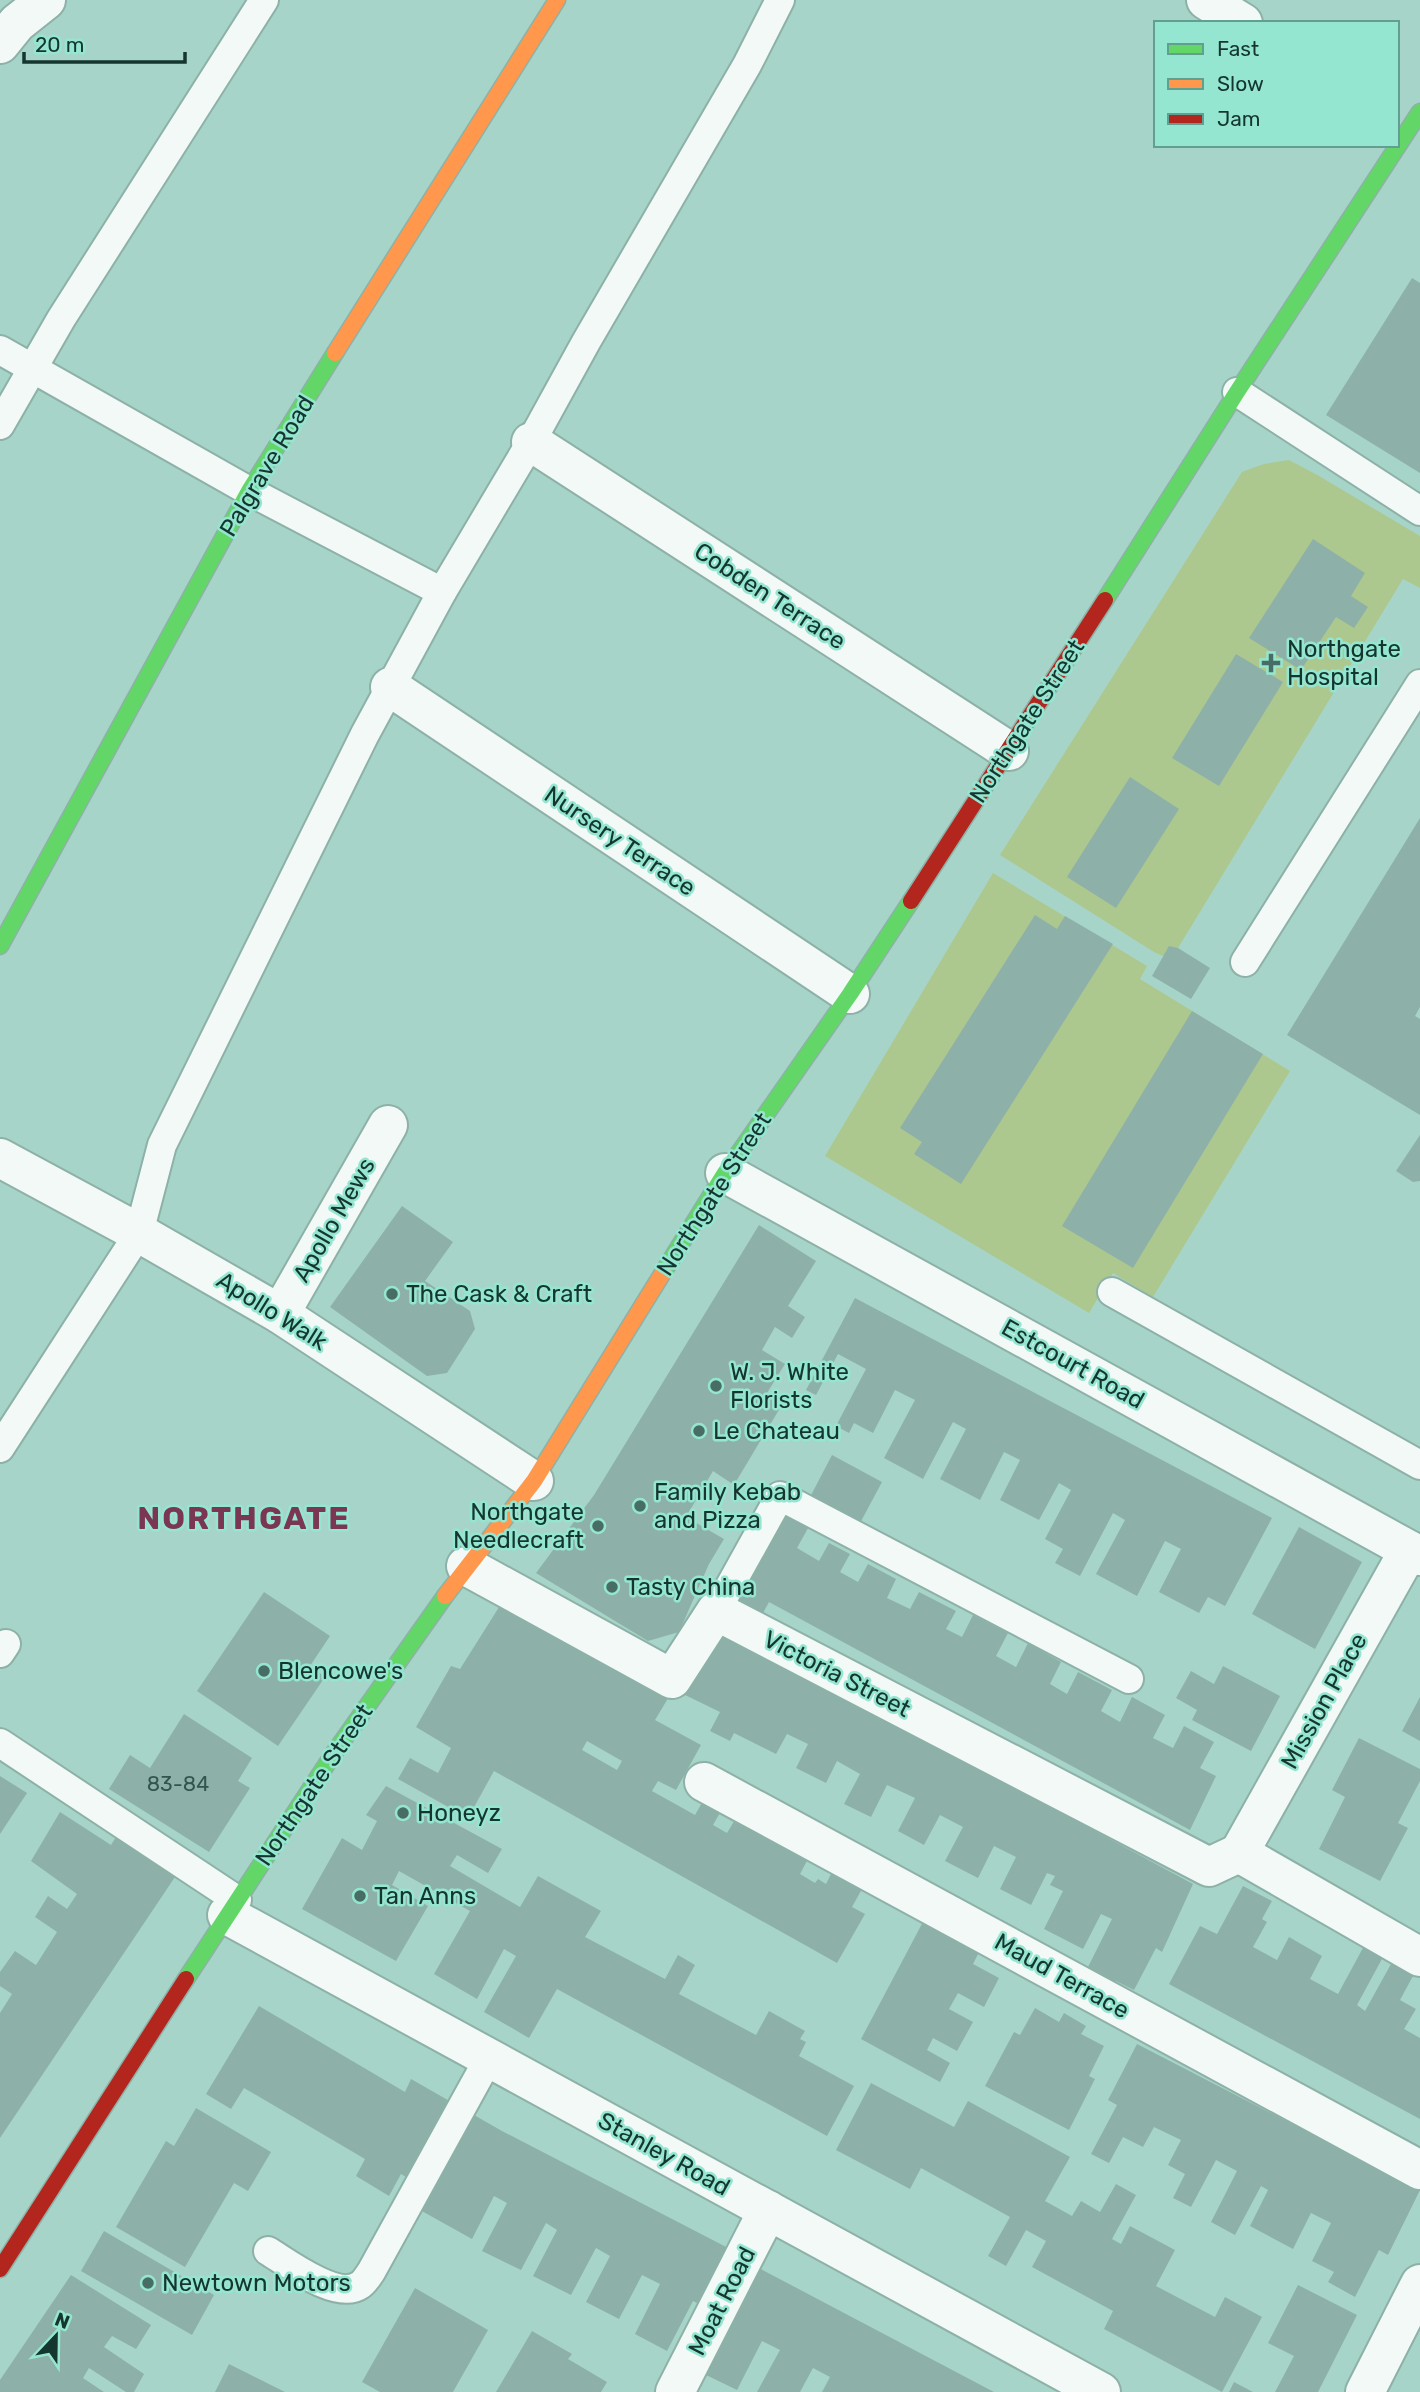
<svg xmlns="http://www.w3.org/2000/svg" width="1420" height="2392" font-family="Rubik,sans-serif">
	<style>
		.green { fill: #acc88f }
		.building { fill: #8db1a8; fill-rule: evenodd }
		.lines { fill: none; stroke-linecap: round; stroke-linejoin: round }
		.lane-casing { stroke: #8db1a7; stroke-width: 32 }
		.street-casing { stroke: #8db1a7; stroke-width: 42 }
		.fast-casing { stroke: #8db1a7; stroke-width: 19 }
		.slow-casing { stroke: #8db1a7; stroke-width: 19 }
		.jam-casing { stroke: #8db1a7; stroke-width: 19 }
		.lane { stroke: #f2f9f7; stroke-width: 28 }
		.street { stroke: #f2f9f7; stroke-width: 38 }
		.fast { stroke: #63d668; stroke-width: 16 }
		.slow { stroke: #ff974d; stroke-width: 16 }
		.jam { stroke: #b3261e; stroke-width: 16 }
		.poi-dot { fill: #476d65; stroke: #95e6d1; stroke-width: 2.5 }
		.labels { text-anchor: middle; stroke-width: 5; stroke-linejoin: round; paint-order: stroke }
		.number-label { font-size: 21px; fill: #32554d }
		.street-label { font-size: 24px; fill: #14362f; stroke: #95e6d1 }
		.poi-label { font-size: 24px; fill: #14362f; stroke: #95e6d1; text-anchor: start }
		.district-label { font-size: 32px; font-weight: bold; letter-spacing: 2px; fill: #7a3652; stroke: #95e6d1 }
	</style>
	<rect width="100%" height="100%" fill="#a7d4c8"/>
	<g class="green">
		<path d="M1289 460 1319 476 1420 536V588L1403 579 1178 948 1163 956 1154 952 1000 855 1242 472 1264 464Z"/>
		<path d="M993 873 1147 966 1140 979 1290 1071 1153 1297 1113 1273 1089 1313 825 1156Z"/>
	</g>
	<g class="building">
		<path d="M1412 278 1420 283V473L1326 415Z"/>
		<path d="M1313 539 1365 573 1351 596 1368 607 1354 628 1336 617 1301 670 1249 638Z"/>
		<path d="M1236 654 1283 682 1219 786 1172 758Z"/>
		<path d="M1130 777 1179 809 1116 908 1067 877Z"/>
		<path d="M1420 818V1007L1415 1016 1420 1019V1115L1287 1035Z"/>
		<path d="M1035 915 1057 929 1065 916 1113 944 961 1184 914 1154 922 1142 900 1128Z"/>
		<path d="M1169 946 1178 948 1210 968 1191 999 1152 976Z"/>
		<path d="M1192 1011 1263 1054 1133 1268 1062 1226Z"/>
		<path d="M1420 1135V1181L1413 1182 1396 1171Z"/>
		<path d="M402 1206 453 1242 425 1281 470 1311 475 1329 447 1373 427 1376 330 1307Z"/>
		<path d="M759 1225 816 1261 788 1306 805 1317 792 1338 775 1327 762 1350 785 1364 767 1393 783 1403 734 1485 713 1471 686 1517 724 1539 709 1564 679 1632 648 1641 536 1573 594 1495Z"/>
		<path d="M855 1298 1272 1518 1225 1606 1208 1597 1199 1613 1159 1592 1181 1549 1165 1541 1137 1596 1096 1574 1125 1520 1113 1513 1080 1576 1055 1563 1063 1549 1045 1539 1071 1490 1059 1483 1039 1520 1000 1500 1020 1460 1004 1452 980 1500 940 1479 966 1429 953 1422 923 1479 884 1458 915 1400 895 1390 873 1433 854 1423 849 1433 836 1426 866 1369 838 1354 816 1395 806 1390Z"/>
		<path d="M832 1455 882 1482 859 1525 809 1499Z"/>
		<path d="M782 1506 812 1521 797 1548 819 1561 829 1543 850 1554 840 1572 858 1582 868 1564 896 1579 887 1598 910 1609 919 1592 956 1611 946 1629 962 1637 973 1615 1008 1633 996 1656 1016 1667 1028 1643 1061 1662 1050 1684 1067 1694 1078 1672 1112 1690 1101 1711 1120 1722 1132 1697 1165 1715 1153 1738 1173 1748 1184 1726 1214 1742 1200 1768 1216 1776 1190 1830 769 1602 763 1613 734 1600Z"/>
		<path d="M1299 1527 1362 1562 1315 1649 1252 1614Z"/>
		<path d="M264 1592 330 1636 310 1666 325 1677 278 1746 197 1691Z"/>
		<path d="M501 1604 670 1695 655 1720 701 1745 676 1790 658 1781 652 1791 695 1815 703 1801 721 1811 713 1825 727 1833 736 1818 808 1859 800 1874 815 1883 818 1879 826 1884 832 1872 862 1889 852 1907 865 1914 837 1963 494 1771 468 1818 398 1779 410 1758 438 1773 451 1748 416 1727 451 1666 460 1669ZM587 1741 622 1761 617 1770 582 1750Z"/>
		<path d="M717 1627 1193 1884 1162 1952 1156 1948 1134 1990 1116 1981 1110 1994 1082 1979 1112 1919 1101 1914 1083 1949 1044 1929 1063 1891 1050 1885 1055 1876 1047 1873 1031 1905 1000 1889 1016 1857 994 1846 978 1878 945 1861 963 1827 940 1815 924 1845 898 1831 915 1798 887 1785 871 1817 844 1804 860 1774 837 1761 826 1783 796 1768 808 1744 787 1734 776 1754 734 1733 730 1741 710 1731 720 1712 683 1694Z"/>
		<path d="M1223 1666 1280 1696 1251 1751 1192 1720 1197 1710 1176 1698 1191 1671 1214 1684Z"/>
		<path d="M1420 1697V1741L1402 1731Z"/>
		<path d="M184 1714 252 1758 238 1781 250 1788 209 1852 109 1789 130 1755 150 1768Z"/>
		<path d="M1359 1738 1420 1769V1781L1398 1823 1408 1828 1380 1881 1319 1849 1345 1797 1332 1790Z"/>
		<path d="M0 1776 27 1793 0 1834Z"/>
		<path d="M386 1786 502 1849 488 1873 457 1855 450 1866 520 1907 538 1876 601 1911 585 1937 665 1979 678 1955 695 1965 679 1994 756 2035 769 2011 805 2031 800 2039 806 2042 799 2056 854 2086 827 2136 557 1989 529 2038 484 2012 516 1956 504 1949 477 1999 434 1974 470 1911 399 1871 392 1885 428 1906 396 1961 302 1909 342 1838 362 1850 377 1821 366 1815Z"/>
		<path d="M60 1812 111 1845 121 1829 181 1868 0 2138V2013L12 1994 0 1986V1972L15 1951 36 1965 57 1932 35 1917 48 1896 67 1909 77 1894 31 1861Z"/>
		<path d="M1243 1886 1272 1901 1262 1919 1267 1922 1253 1947 1277 1960 1289 1937 1322 1956 1310 1979 1338 1994 1364 1946 1383 1957 1357 2005 1365 2011 1391 1964 1413 1976 1400 2000 1416 2009 1404 2029 1420 2038V2119L1169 1984 1200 1926 1217 1934Z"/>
		<path d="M924 1920 980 1950 973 1964 999 1978 984 2007 958 1993 949 2009 973 2022 957 2051 933 2038 927 2050 950 2063 940 2082 861 2039Z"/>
		<path d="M259 2006 405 2092 411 2079 502 2131 732 2250 703 2306 693 2301 667 2351 635 2334 660 2284 642 2275 619 2319 586 2302 610 2256 596 2248 571 2295 533 2276 557 2230 546 2223 521 2270 482 2251 507 2203 494 2196 472 2239 420 2210 432 2192 401 2174 389 2196 356 2176 365 2159 244 2088 231 2109 206 2094Z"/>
		<path d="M1035 2008 1059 2022 1064 2013 1086 2026 1081 2034 1104 2046 1089 2076 1095 2079 1069 2130 985 2086 1014 2032 1020 2035Z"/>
		<path d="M1137 2044 1420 2190 1388 2255 1379 2250 1355 2297 1328 2282 1334 2272 1312 2261 1331 2223 1311 2213 1293 2249 1250 2226 1268 2190 1261 2186 1235 2235 1211 2222 1237 2171 1216 2160 1191 2207 1173 2198 1185 2174 1168 2165 1181 2140 1154 2127 1143 2147 1123 2137 1109 2163 1091 2154 1117 2105 1108 2100Z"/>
		<path d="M871 2083 954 2127 968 2101 1070 2157 1045 2201 1072 2216 1081 2201 1100 2212 1116 2184 1136 2195 1112 2239 1121 2244 1130 2226 1175 2250 1156 2286 1215 2317 1225 2297 1262 2317 1222 2392 1104 2329 1113 2311 1032 2267 1046 2241 1026 2230 1006 2266 988 2256 1010 2217 921 2168 910 2189 836 2150Z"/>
		<path d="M196 2108 271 2152 248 2191 234 2183 185 2267 116 2227 166 2141 174 2146Z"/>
		<path d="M104 2231 214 2295 192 2335 81 2271Z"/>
		<path d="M755 2266 994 2392H822L830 2377 813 2368 800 2392H757L780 2350 762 2341 737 2390 706 2375 734 2320 728 2317Z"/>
		<path d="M71 2275 151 2325 136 2349 112 2336 104 2347 144 2374 134 2392H126L89 2368 83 2378 104 2392H0V2380Z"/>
		<path d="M1298 2285 1357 2315 1318 2392H1275L1294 2356 1268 2343Z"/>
		<path d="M415 2288 488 2330 453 2392H380L362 2382Z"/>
		<path d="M532 2331 572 2354 568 2359 607 2382 601 2392H496Z"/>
		<path d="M229 2364 285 2392H215Z"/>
		<path d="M1234 2382 1253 2392H1229Z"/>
	</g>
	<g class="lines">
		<defs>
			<g id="lane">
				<path d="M0 350 249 491 442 592"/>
				<path d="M1237 392 1420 511"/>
				<path d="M0 425 61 319 264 0"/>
				<path d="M1245 962 1420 684"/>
				<path d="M1112 1292 1420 1465"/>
				<path d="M0 1448 139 1233 162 1145 365 734 442 592 531 442 586 342 747 65 780 0"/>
				<path d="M716 1611 780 1496 1129 1679"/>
				<path d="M0 1653 6 1644"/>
				<path d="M0 1743 237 1900"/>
				<path d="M268 2251C288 2263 337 2301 360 2285 364 2283 368 2276 371 2272L489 2058"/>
			</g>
			<g id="street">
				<path d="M1206 0 1243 23"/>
				<path d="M0 44 17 23 46 0"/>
				<path d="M531 442 1009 751"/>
				<path d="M390 687 850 994"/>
				<path d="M0 1158 139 1233 280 1314 534 1481"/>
				<path d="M725 1173 1420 1556"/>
				<path d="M280 1314 388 1125"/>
				<path d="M466 1566 672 1679 716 1611 1209 1867 1239 1853"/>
				<path d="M704 1782 1420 2170"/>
				<path d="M1239 1853 1409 1550"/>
				<path d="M1239 1853 1420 1957"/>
				<path d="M227 1915 1101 2392"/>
				<path d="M675 2392 768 2210"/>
				<path d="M1365 2392 1420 2284"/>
			</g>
			<g id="fast">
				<path d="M1105 600 1237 392 1420 112"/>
				<path d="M0 946 249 491 335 353"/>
				<path d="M664 1271 725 1173 850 994 911 901"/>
				<path d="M186 1979 334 1753 445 1596"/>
			</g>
			<g id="slow">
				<path d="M335 353 557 0"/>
				<path d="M445 1596 534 1481 664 1271"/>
			</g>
			<g id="jam">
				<path d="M911 901 1105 600"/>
				<path d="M0 2269 186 1979"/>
			</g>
		</defs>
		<use href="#lane" class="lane-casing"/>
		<use href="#street" class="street-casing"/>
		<use href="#fast" class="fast-casing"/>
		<use href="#slow" class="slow-casing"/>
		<use href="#jam" class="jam-casing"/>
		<use href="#lane" class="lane"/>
		<use href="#street" class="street"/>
		<use href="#fast" class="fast"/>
		<use href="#slow" class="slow"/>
		<use href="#jam" class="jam"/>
	</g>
	<g class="poi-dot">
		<path d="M1267.5 652.5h7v7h7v7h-7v7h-7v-7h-7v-7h7z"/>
		<circle cx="392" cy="1294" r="7"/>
		<circle cx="716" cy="1386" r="7"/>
		<circle cx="699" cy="1431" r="7"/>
		<circle cx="640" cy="1506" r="7"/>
		<circle cx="598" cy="1526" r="7"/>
		<circle cx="612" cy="1587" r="7"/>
		<circle cx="264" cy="1671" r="7"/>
		<circle cx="403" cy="1813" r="7"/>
		<circle cx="360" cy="1896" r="7"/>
		<circle cx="148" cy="2283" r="7"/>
	</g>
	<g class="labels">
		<g class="number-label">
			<text x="178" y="1791">83-84</text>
		</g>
		<g class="street-label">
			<text transform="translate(267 466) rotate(-59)" y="8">Palgrave Road</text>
			<text transform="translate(770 596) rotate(33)" y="8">Cobden Terrace</text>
			<text transform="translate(1027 721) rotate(-57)" y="8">Northgate Street</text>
			<text transform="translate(620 841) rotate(34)" y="8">Nursery Terrace</text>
			<text transform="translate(714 1194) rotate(-57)" y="8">Northgate Street</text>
			<text transform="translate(334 1220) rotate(-60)" y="8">Apollo Mews</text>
			<text transform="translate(272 1311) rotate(32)" y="8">Apollo Walk</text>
			<text transform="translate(1073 1364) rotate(29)" y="8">Estcourt Road</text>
			<text transform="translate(837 1674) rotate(27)" y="8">Victoria Street</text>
			<text transform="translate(1324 1701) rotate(-61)" y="8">Mission Place</text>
			<text transform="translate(314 1785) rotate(-56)" y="8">Northgate Street</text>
			<text transform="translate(1062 1976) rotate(29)" y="8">Maud Terrace</text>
			<text transform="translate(664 2154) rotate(29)" y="8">Stanley Road</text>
			<text transform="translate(722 2301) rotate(-63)" y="8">Moat Road</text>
		</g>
		<g class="poi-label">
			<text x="1287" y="657">Northgate<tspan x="1287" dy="28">Hospital</tspan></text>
			<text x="406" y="1302">The Cask &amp; Craft</text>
			<text x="730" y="1380">W. J. White<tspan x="730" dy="28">Florists</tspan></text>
			<text x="713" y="1439">Le Chateau</text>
			<text x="654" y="1500">Family Kebab<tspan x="654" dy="28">and Pizza</tspan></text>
			<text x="584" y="1520" text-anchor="end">Northgate<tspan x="584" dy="28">Needlecraft</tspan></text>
			<text x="626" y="1595">Tasty China</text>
			<text x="278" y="1679">Blencowe's</text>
			<text x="417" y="1821">Honeyz</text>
			<text x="374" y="1904">Tan Anns</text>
			<text x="162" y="2291">Newtown Motors</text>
		</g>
		<g class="district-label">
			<text x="244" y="1529">NORTHGATE</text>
		</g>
	</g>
	<rect x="1154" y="21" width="245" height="126" fill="#95e6d1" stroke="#61a090" stroke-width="2"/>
	<rect x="1168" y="44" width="35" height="10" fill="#63d668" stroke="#61a090" stroke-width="2"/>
	<text x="1217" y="56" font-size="21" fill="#14362f">Fast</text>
	<rect x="1168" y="79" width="35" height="10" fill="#ff974d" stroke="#61a090" stroke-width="2"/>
	<text x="1217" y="91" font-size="21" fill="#14362f">Slow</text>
	<rect x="1168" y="114" width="35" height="10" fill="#b3261e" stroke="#61a090" stroke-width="2"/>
	<text x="1217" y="126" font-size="21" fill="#14362f">Jam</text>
	<g transform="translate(56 2336) rotate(22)" stroke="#95e6d1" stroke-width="5" paint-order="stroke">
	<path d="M0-5L12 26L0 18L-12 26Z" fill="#14362f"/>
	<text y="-10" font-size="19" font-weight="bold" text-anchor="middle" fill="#14362f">N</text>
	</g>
	<path d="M24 52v10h161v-10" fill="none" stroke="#14362f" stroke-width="3.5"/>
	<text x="35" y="52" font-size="21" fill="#14362f" stroke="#95e6d1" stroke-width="5" paint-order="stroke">20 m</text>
</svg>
